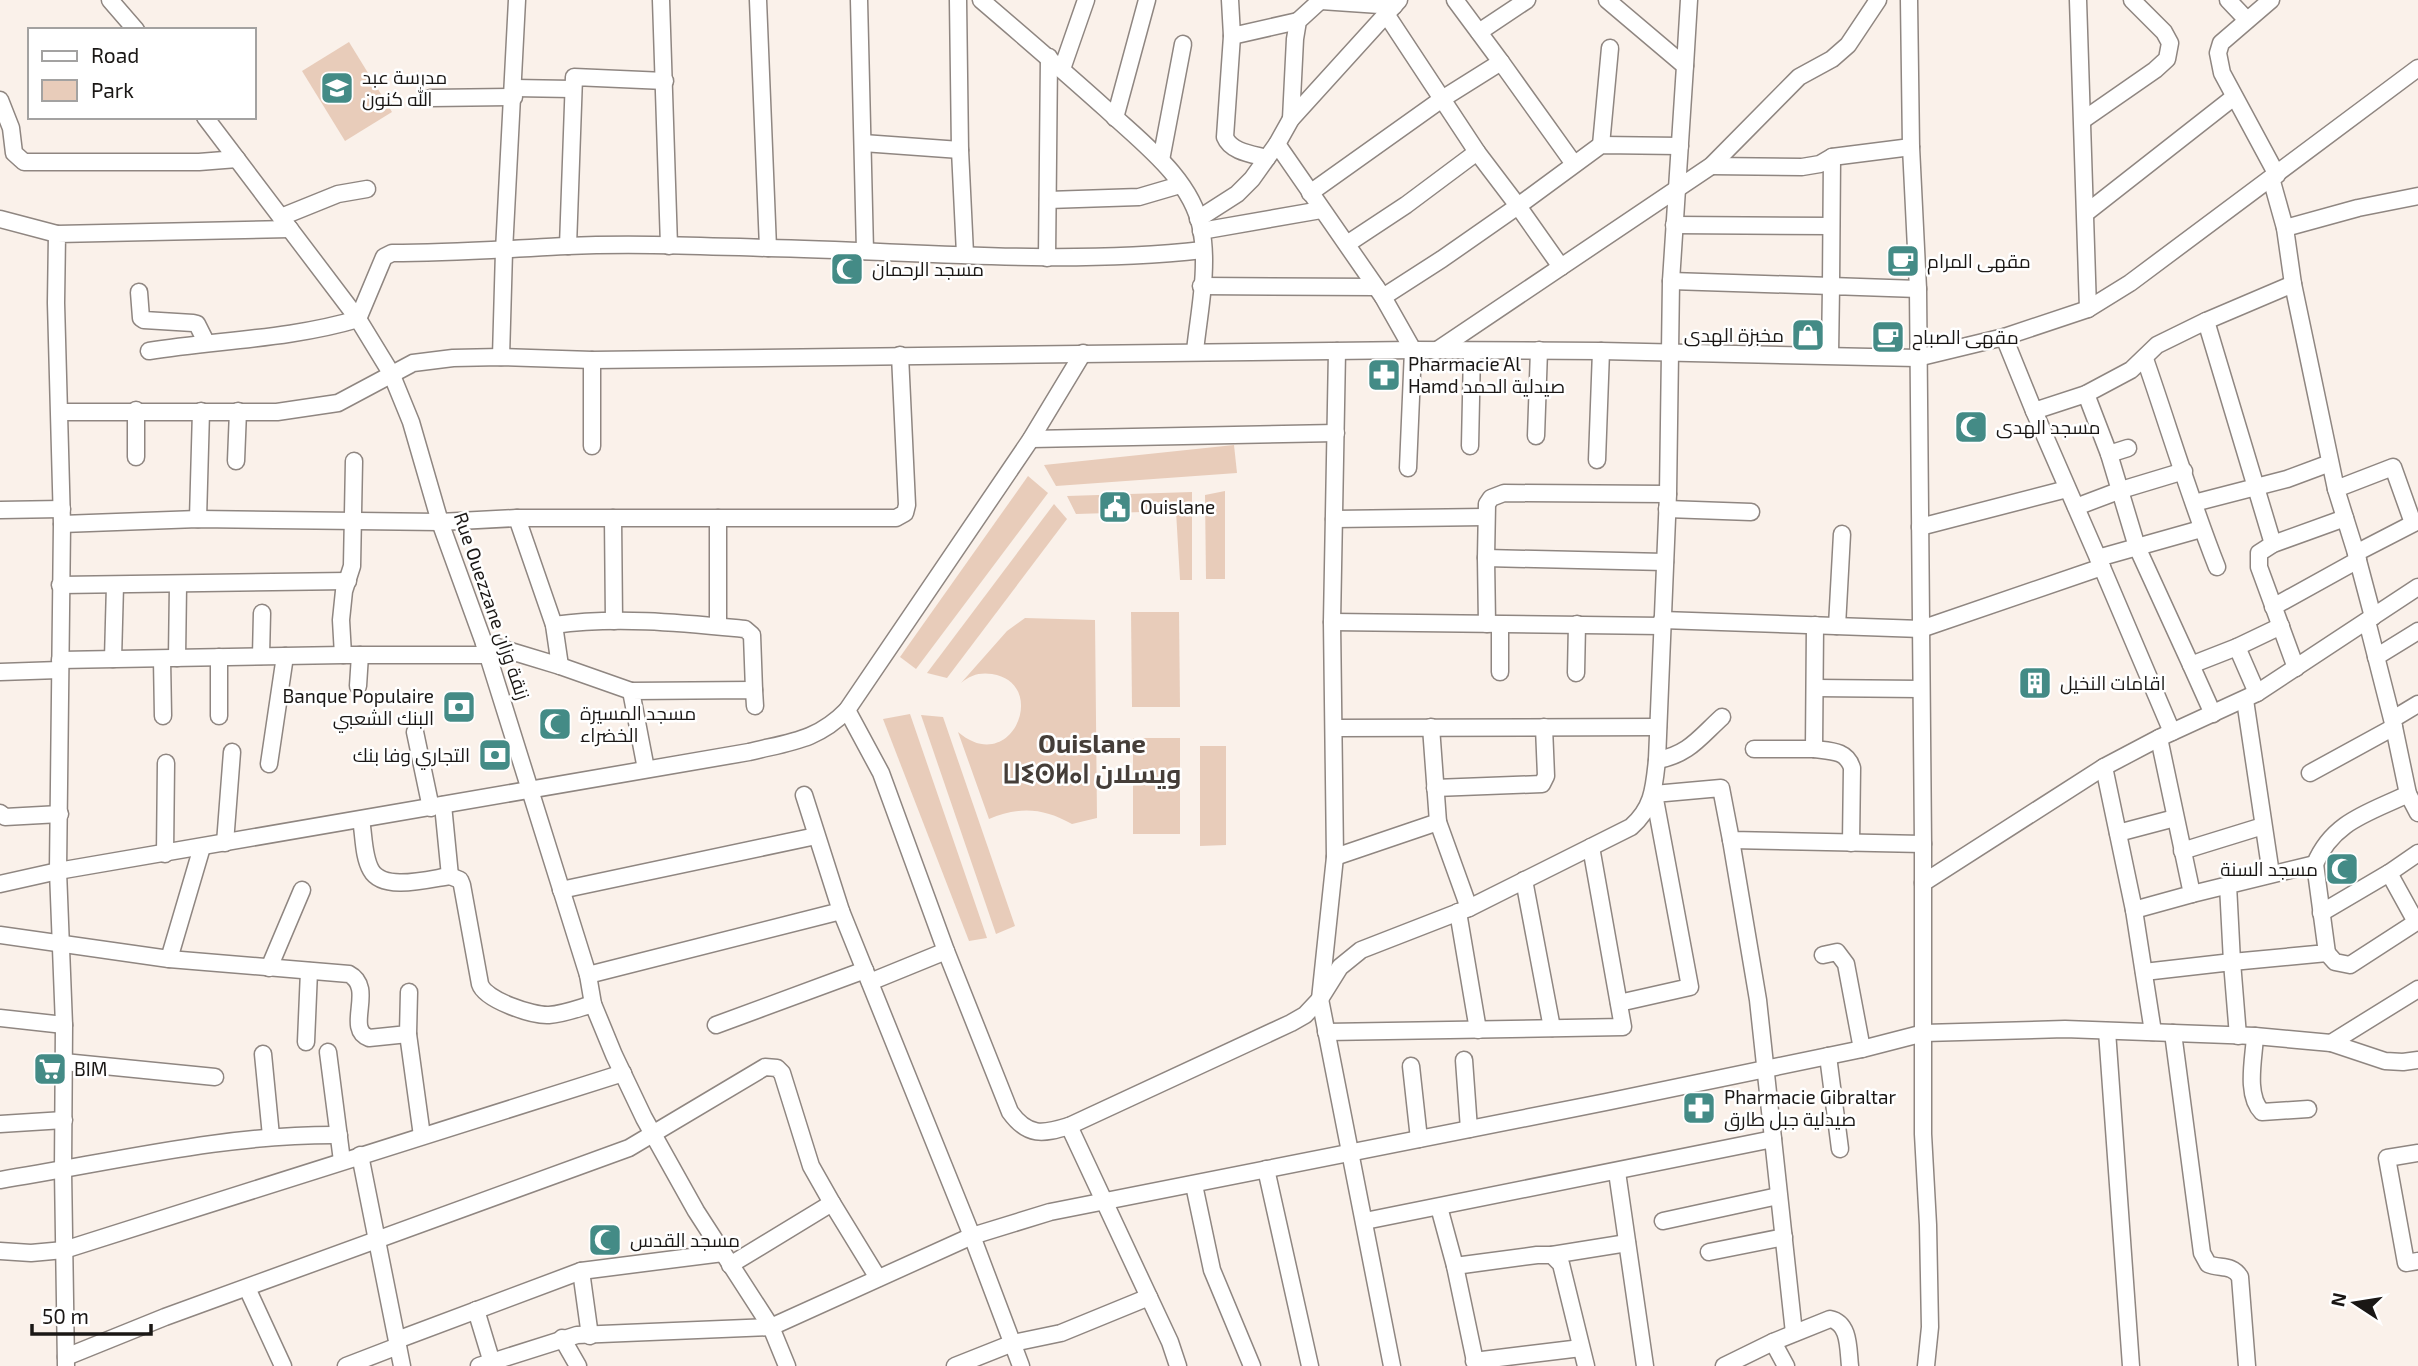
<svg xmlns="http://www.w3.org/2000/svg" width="2418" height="1366" font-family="'Exo 2',Cairo,'Noto Sans Tifinagh',sans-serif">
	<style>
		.green { fill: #e8ccba }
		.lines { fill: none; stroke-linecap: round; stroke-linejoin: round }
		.minor-casing { stroke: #8f8681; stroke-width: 19 }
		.minor { stroke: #fff; stroke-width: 16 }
		.labels { text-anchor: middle; stroke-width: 5; stroke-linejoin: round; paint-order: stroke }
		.poi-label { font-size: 19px; fill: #1a1715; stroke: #fff; text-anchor: start }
		.street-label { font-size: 19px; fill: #1a1715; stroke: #fff }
		.district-label { font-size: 26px; font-weight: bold; fill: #453e39; stroke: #fff }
	</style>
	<rect width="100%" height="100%" fill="#faf1ea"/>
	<g class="green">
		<path d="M349 42 392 112 345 141 302 71Z"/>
		<path d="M1234 445 1237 473 1056 486 1044 465Z"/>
		<path d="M1028 476 1048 493 916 669 900 657Z"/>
		<path d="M1225 491V579H1206L1205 495Z"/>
		<path d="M1192 492V580H1180L1176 511 1076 514 1067 496Z"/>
		<path d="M1054 504 1067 519 947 678 927 673Z"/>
		<path d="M1131 612H1179L1180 707H1132Z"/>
		<path d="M1025 618 1095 620 1097 818 1072 824C1044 808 1019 806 989 819L958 732C1012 778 1050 683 992 674 980 672 970 675 961 683L1007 631Z"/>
		<path d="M910 714 987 938 969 941 883 719Z"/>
		<path d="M921 715 943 717 1015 926 996 934Z"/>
		<rect x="1133" y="738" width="47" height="96"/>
		<path d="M1200 746H1226V845L1200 846Z"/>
	</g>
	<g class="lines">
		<defs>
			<g id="minor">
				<path d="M110 0 136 30"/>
				<path d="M661 0 669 246"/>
				<path d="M758 0 768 248"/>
				<path d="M859 0 865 251"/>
				<path d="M958 0 960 150 965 254"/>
				<path d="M981 0C1023 36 1065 72 1106 109 1141 142 1191 178 1201 228 1209 267 1199 312 1195 351"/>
				<path d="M1230 0 1232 36 1298 21"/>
				<path d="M1909 0 1911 147 1918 289 1923 844V1134L1928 1225 1930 1327 1926 1366"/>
				<path d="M2078 0 2088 309"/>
				<path d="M2228 0 2247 20"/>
				<path d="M2271 0 2221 43 2218 53 2222 73 2277 175"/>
				<path d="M1321 1 1394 6"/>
				<path d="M1479 32 1527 0"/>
				<path d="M1232 36 1225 137C1231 152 1252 154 1267 158"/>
				<path d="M1501 62 1574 164"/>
				<path d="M1685 66 1689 0"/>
				<path d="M1062 69 1086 0"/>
				<path d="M514 88 572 89"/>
				<path d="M430 98 514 97"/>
				<path d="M0 100 11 128 14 153 24 162H199L237 159"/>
				<path d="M205 117 358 319 391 373 411 422 440 522 484 643 588 975 593 1004 614 1055 644 1118 696 1211 771 1327 787 1366"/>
				<path d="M1115 118 1147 0"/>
				<path d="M1291 119 1295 39 1298 21 1321 0"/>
				<path d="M2083 120 2155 70 2167 59 2170 43 2164 32 2132 0"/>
				<path d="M863 143 960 150"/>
				<path d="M1277 144 1383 297 1413 350 1408 468"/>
				<path d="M1601 145 1610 48"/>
				<path d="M1161 160 1183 44"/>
				<path d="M1711 166 1802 167 1820 164 1832 157 1911 147"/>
				<path d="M2271 178 2285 228"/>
				<path d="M1310 193 1442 99 1501 62 1455 0"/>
				<path d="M1048 200 1139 197 1180 185"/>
				<path d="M2086 213 2234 97"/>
				<path d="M281 217 338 194 367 189"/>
				<path d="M0 219 57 234"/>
				<path d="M1198 219 1237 194 1252 179 1277 144 1291 119 1399 0"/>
				<path d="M1674 225 1831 226"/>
				<path d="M1201 231 1321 210"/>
				<path d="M1347 244 1406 205 1477 152 1386 14"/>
				<path d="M568 246 574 77 665 81"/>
				<path d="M1047 258 1049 57"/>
				<path d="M1561 267 1518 206 1601 145 1680 146"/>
				<path d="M1671 281 1831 286 1832 157"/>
				<path d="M1201 286 1376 287"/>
				<path d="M139 292 141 318 144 320 193 323 197 324 206 342"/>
				<path d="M1383 297 1442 259 1518 206 1477 152"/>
				<path d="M2206 321 2273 544"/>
				<path d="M2004 337 2034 411 2086 394 2131 370 2157 345 2206 321 2293 284"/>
				<path d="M149 351C219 340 291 339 358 319L384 257 392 253C450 253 508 249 567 246 633 243 701 246 768 248 913 251 1058 266 1203 250"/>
				<path d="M1337 351 1332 622 1335 857 1320 999 1392 1366"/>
				<path d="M1436 351 1711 166 1799 77 1832 59 1848 45 1878 0"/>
				<path d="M1830 355 1831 286 1918 289"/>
				<path d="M501 357 504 251 517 0"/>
				<path d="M2145 359C2169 428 2190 499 2217 567"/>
				<path d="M592 360V446"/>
				<path d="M2086 394 2109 454 2137 547 2191 665"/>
				<path d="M2034 411 2098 558 2201 529"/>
				<path d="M60 412H277L338 403 413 363 453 358 501 357 592 360 1413 350 1601 351 1917 358 2004 337 2088 309 2130 283 2418 68"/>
				<path d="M1536 436 1539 350"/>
				<path d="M1031 439 1336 433"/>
				<path d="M1470 446 1472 351"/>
				<path d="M2109 454 2128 448"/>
				<path d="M136 457V410"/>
				<path d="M1597 460 1601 351"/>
				<path d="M236 461 238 411"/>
				<path d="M2336 489 2293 284 2285 228 2358 208 2418 196"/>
				<path d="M2194 503 2287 479 2330 463"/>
				<path d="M2076 507 2121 490 2184 471"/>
				<path d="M1667 509 1751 512"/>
				<path d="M0 510 62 509"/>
				<path d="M613 518 614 621"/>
				<path d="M718 518V626"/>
				<path d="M198 519 201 411"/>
				<path d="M1334 519 1485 517"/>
				<path d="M62 524 198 519 440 522 517 518H896L905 513 907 505 900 355"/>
				<path d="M1920 527 2067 489"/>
				<path d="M2356 553 2336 489 2393 467 2413 523"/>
				<path d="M1486 558 1487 504 1491 498 1504 493 1668 494"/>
				<path d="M2098 558 2172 732"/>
				<path d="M60 585 348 581"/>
				<path d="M2273 607 2358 560"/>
				<path d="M2373 617 2356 553 2418 521"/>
				<path d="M1662 620 1921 629 2102 567"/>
				<path d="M2367 621 2394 727"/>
				<path d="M1332 622 1662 626"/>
				<path d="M1487 624 1486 558 1665 562"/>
				<path d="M554 625C617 616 683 623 745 629L752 635 754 690"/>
				<path d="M1500 625V672"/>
				<path d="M1837 626 1842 534"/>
				<path d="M484 643 560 666 554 625 517 518"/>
				<path d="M2237 647 2257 693"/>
				<path d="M343 655 341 620 344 591 352 566 354 461"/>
				<path d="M261 656 262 613"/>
				<path d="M2376 657 2418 631"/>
				<path d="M177 658 178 585"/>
				<path d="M113 659 115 585"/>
				<path d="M162 659 163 716"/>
				<path d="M60 660 343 655H488"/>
				<path d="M560 666 631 691"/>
				<path d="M2296 668 2259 567V553L2273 544 2345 518"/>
				<path d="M0 672 59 670"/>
				<path d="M1576 673 1577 624"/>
				<path d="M358 686 360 655"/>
				<path d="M1815 688 1921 689"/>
				<path d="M2245 700 2271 874"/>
				<path d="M847 710 881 773 946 951 1010 1112C1028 1137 1043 1134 1069 1126L1291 1023 1305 1015 1320 999 1340 967 1361 950 1469 908 1631 827C1653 808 1654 788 1657 760L1668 494 1671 281 1685 66 1607 0"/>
				<path d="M2213 714 2191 665 2237 647 2281 626"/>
				<path d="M219 716V657"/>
				<path d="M2393 719 2418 704"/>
				<path d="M1334 728 1658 727"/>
				<path d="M415 732 431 808"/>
				<path d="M1754 749H1814L1815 625"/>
				<path d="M1814 749C1830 751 1847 750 1852 768L1851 843"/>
				<path d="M1657 760C1688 755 1699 738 1722 717"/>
				<path d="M269 764 285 656"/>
				<path d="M646 769 631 691 754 690 755 706"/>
				<path d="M2310 773 2394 727 2408 794"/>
				<path d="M1435 788 1542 784 1546 776 1544 727"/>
				<path d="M0 813 5 817 60 814"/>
				<path d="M361 820C364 835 363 856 371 870 383 892 429 879 450 876L443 805"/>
				<path d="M1438 822 1469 908"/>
				<path d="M2118 833 2175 818"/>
				<path d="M1731 840 1758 1000 1794 1333"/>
				<path d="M225 843 232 752"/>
				<path d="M2182 851 2263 826"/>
				<path d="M165 854 166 763"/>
				<path d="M1335 857 1438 822 1431 727"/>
				<path d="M2315 864C2333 821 2369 813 2408 794L2418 813"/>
				<path d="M2389 873 2416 922"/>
				<path d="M450 876 460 880 462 885 480 984C485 1000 533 1016 549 1015 564 1014 579 1008 593 1004"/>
				<path d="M1524 880 1552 1028"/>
				<path d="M1923 883 2104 767"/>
				<path d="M0 884 58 871 749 752C789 742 817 741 847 710L1031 439 1083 353"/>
				<path d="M561 890 816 836"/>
				<path d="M2192 894 2315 864 2327 953 2232 962 2228 885"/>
				<path d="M2134 910 2192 894 2159 738"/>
				<path d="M841 911 972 1236 1021 1366"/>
				<path d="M1458 912 1478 1030"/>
				<path d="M2321 913 2389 873 2418 853"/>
				<path d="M0 935 169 959 349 974C376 988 344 1029 369 1038L408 1034 409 992"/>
				<path d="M2327 953 2335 962 2350 965 2418 921"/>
				<path d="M1823 955 1837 952 1846 964 1862 1049"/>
				<path d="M169 959 202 847"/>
				<path d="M269 968 302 890"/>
				<path d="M2144 972 2232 962 2238 1036"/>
				<path d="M588 975 841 911 804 795"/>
				<path d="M870 982 946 951"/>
				<path d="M1619 1003 1690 987 1654 794 1721 788 1731 840 1923 844"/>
				<path d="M0 1018 64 1025"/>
				<path d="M716 1025 865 970"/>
				<path d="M2107 1031 2131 1366"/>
				<path d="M1326 1032 1623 1027 1591 847"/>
				<path d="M2153 1032 2134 910 2104 767 2159 738 2257 693 2418 587"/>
				<path d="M2173 1033 2202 1253 2208 1264C2220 1269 2232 1264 2240 1277L2247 1366"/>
				<path d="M408 1034 422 1136"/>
				<path d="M2255 1036C2254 1058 2245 1095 2262 1112L2308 1109"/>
				<path d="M306 1042 309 971"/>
				<path d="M2331 1043 2418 989"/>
				<path d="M328 1052 342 1161"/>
				<path d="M263 1054 271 1136"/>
				<path d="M1828 1056 1840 1149"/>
				<path d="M1464 1060 1469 1129"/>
				<path d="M64 1062 215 1077"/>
				<path d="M1411 1066 1419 1139"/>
				<path d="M0 1124 64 1120"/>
				<path d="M1069 1126 1170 1342 1178 1366"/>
				<path d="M2418 1153 2387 1158 2406 1263 2418 1261"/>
				<path d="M360 1155 402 1366"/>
				<path d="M1266 1169 1310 1366"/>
				<path d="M1617 1172 1645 1366"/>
				<path d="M0 1180C113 1162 224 1134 339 1135"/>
				<path d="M1194 1185 1212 1270 1252 1366"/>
				<path d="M1439 1207 1455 1266 1476 1366"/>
				<path d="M1365 1221 1773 1139"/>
				<path d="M1663 1221 1778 1196"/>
				<path d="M0 1251 31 1253 64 1250 623 1073"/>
				<path d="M1709 1252 1784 1237"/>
				<path d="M1552 1255 1627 1243"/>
				<path d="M730 1265 832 1203 878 1278"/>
				<path d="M1455 1266 1537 1255H1552L1561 1264 1586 1366"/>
				<path d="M581 1271 590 1336"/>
				<path d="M247 1288 283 1366"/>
				<path d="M476 1310 493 1366"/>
				<path d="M562 1338 578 1366"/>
				<path d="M397 1340 581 1271 723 1253"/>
				<path d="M1773 1342 1786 1366"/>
				<path d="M66 1357 165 1317 629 1148 765 1067 777 1068 782 1073 811 1166 832 1203"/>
				<path d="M1474 1361 1581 1348"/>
				<path d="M66 1366 63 1170 64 1025 58 871 62 524 56 303 57 234 290 229"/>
				<path d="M346 1366 398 1346"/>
				<path d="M479 1366 577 1335 771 1327 972 1236 1050 1212 1606 1102 1862 1049 1924 1033 2065 1029 2255 1036 2331 1043 2385 1061 2403 1062 2418 1060"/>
				<path d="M955 1366 1013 1343 1061 1333 1149 1297"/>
				<path d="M1724 1366 1773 1342 1830 1319C1850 1323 1848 1349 1850 1366"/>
			</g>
		</defs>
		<use href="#minor" class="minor-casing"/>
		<use href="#minor" class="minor"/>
	</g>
	<defs>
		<symbol id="school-square" viewBox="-11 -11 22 22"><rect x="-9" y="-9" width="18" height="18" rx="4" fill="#448b86" stroke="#fff"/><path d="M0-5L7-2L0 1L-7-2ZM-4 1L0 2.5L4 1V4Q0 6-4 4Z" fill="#fff"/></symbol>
		<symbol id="cafe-square" viewBox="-11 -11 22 22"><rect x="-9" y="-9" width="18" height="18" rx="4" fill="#448b86" stroke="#fff"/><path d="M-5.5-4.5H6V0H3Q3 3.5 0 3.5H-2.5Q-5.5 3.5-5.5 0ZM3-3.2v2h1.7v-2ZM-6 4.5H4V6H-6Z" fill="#fff"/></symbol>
		<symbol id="mosque-square" viewBox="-11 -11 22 22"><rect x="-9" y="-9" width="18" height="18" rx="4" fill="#448b86" stroke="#fff"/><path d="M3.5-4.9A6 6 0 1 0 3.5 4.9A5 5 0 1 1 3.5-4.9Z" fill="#fff"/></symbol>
		<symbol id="shop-square" viewBox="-11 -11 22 22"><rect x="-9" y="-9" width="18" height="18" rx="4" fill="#448b86" stroke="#fff"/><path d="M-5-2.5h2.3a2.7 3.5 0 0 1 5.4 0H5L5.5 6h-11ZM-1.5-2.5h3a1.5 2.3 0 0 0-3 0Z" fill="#fff"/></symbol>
		<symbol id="pharmacy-square" viewBox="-11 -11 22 22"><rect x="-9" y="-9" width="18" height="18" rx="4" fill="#448b86" stroke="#fff"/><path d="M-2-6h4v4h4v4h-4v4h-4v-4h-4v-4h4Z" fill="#fff"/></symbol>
		<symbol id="civic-square" viewBox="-11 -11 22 22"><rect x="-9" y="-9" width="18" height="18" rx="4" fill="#448b86" stroke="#fff"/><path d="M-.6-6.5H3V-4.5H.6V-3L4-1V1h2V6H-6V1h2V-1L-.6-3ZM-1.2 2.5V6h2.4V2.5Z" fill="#fff"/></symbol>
		<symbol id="building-square" viewBox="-11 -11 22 22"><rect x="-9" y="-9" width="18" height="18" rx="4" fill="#448b86" stroke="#fff"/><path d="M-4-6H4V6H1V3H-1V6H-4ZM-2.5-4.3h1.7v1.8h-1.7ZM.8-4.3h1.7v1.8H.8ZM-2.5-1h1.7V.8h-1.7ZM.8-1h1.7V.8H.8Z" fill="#fff"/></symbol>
		<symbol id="bank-square" viewBox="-11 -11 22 22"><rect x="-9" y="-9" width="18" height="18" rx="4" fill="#448b86" stroke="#fff"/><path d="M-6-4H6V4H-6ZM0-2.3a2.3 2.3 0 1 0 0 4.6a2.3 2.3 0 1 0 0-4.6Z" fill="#fff"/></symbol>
		<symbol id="supermarket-square" viewBox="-11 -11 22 22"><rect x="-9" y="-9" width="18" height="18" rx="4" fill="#448b86" stroke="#fff"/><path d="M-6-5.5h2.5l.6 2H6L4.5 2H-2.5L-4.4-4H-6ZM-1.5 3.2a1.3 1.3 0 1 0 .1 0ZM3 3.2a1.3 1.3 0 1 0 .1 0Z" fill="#fff"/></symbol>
	</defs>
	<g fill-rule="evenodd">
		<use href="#school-square" x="318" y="69" width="38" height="38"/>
		<use href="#cafe-square" x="1884" y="242" width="38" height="38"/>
		<use href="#mosque-square" x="828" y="250" width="38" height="38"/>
		<use href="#shop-square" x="1789" y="316" width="38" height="38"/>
		<use href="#cafe-square" x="1869" y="318" width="38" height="38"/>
		<use href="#pharmacy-square" x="1365" y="356" width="38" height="38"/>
		<use href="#mosque-square" x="1952" y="408" width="38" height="38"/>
		<use href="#civic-square" x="1096" y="488" width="38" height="38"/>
		<use href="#building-square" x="2016" y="664" width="38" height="38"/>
		<use href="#bank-square" x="440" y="688" width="38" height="38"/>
		<use href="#mosque-square" x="536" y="705" width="38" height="38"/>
		<use href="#bank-square" x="476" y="736" width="38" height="38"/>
		<use href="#mosque-square" x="2323" y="850" width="38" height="38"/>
		<use href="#supermarket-square" x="31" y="1050" width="38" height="38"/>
		<use href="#pharmacy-square" x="1680" y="1089" width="38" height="38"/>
		<use href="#mosque-square" x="586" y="1221" width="38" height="38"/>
	</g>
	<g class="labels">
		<g class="poi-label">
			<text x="362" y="84">مدرسة عبد<tspan x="362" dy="22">الله كنون</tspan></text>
			<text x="1927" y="268">مقهى المرام</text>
			<text x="872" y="276">مسجد الرحمان</text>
			<text x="1784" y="342" text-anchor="end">مخبزة الهدى</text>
			<text x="1912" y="344">مقهى الصباح</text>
			<text x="1408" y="371">Pharmacie Al<tspan x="1408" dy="22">Hamd صيدلية الحمد</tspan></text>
			<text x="1996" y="434">مسجد الهدى</text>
			<text x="1140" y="514">Ouislane</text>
			<text x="2060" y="690">اقامات النخيل</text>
			<text x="434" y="703" text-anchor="end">Banque Populaire<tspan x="434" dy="22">البنك الشعبي</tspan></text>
			<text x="580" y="720">مسجد المسيرة<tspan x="580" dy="22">الخضراء</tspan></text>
			<text x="470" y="762" text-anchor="end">التجاري وفا بنك</text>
			<text x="2318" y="876" text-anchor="end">مسجد السنة</text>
			<text x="74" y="1076">BIM</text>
			<text x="1724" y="1104">Pharmacie Gibraltar<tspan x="1724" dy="22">صيدلية جبل طارق</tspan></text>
			<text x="630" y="1247">مسجد القدس</text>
		</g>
		<g class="street-label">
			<text transform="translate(492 606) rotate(71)" y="7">Rue Ouezzane زنقة وزان</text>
		</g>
		<g class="district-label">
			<text x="1092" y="753">Ouislane<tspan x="1092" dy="30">ⵡⵉⵙⵍⴰⵏ ويسلان</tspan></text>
		</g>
	</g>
	<rect x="28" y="28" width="228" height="91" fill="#ffffff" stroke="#a3a2a1" stroke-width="2"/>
	<rect x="42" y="51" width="35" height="10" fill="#ffffff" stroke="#a3a2a1" stroke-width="2"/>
	<text x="91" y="63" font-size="21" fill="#1a1715">Road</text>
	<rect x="42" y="80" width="35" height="21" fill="#e8ccba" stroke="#a3a2a1" stroke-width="2"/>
	<text x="91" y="98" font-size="21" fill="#1a1715">Park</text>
	<g transform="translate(2355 1303) rotate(282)" stroke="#ffffff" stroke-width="5" paint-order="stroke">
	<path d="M0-5L12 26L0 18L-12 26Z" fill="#1a1715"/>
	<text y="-10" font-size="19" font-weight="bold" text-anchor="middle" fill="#1a1715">N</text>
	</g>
	<path d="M32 1324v10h119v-10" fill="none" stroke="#1a1715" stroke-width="3.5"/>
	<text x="42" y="1324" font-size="21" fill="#1a1715" stroke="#ffffff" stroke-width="5" paint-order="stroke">50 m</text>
</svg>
